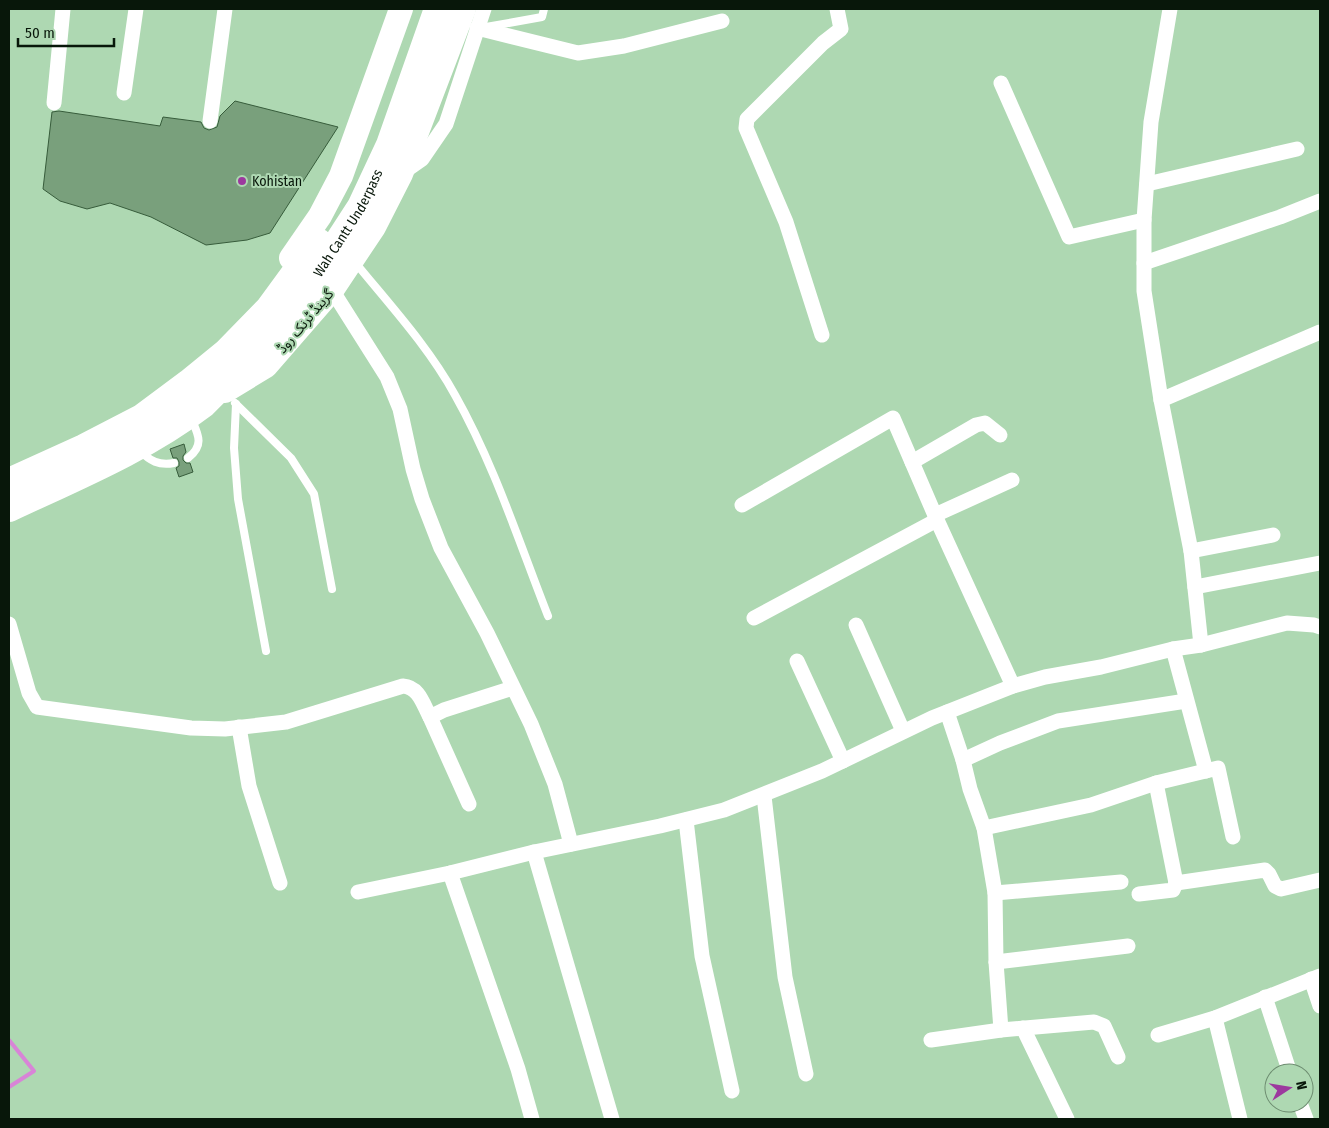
<svg xmlns="http://www.w3.org/2000/svg" width="1329" height="1128" font-family="'Fira Sans Condensed','Noto Sans Arabic',sans-serif">
	<style>
		.lines { fill: none; stroke-linecap: round; stroke-linejoin: round }
		.stream { stroke: #d884d7; stroke-width: 4 }
		.building { fill: #79a07c; stroke: #375c3b }
		.lane { stroke: #fff; stroke-width: 8 }
		.street { stroke: #fff; stroke-width: 15 }
		.primary { stroke: #fff; stroke-width: 24 }
		.highway { stroke: #fff; stroke-width: 28 }
		.poi-dot { fill: #9c389e; stroke: #aed8b2; stroke-width: 2 }
		.labels { text-anchor: middle; stroke-width: 4; stroke-linejoin: round; paint-order: stroke }
		.poi-label { font-size: 14px; fill: #08170a; stroke: #aed8b2; text-anchor: start }
		.street-label { font-size: 14px; fill: #08170a; stroke: #aed8b2 }
	</style>
	<rect width="100%" height="100%" fill="#aed8b2"/>
	<g class="lines">
		<path class="stream" d="M9 1040 34 1071 9 1087"/>
	</g>
	<g class="building">
		<path d="M235 101 338 127 270 233 247 240 206 245 151 217 110 203 87 209 60 201 43 189 52 112 59 111 160 126 163 117 201 122 204 128 209 130 217 127 220 116Z"/>
		<path d="M184 444 186 452 183 456V460L186 463H190L193 472 179 477 176 468 179 466V462L177 458H173L170 449Z"/>
	</g>
	<g class="lines">
		<g class="lane">
			<path d="M486 27 542 17 544 9"/>
			<path d="M354 261C389 304 428 346 455 395 494 464 519 542 548 616"/>
			<path d="M235 403 291 458 314 494 332 589"/>
			<path d="M236 404 234 448 238 499 266 651"/>
			<path d="M139 450C150 461 159 466 174 463"/>
			<path d="M188 458C205 445 198 434 191 418"/>
		</g>
		<g class="street">
			<path d="M1170 9 1151 122 1144 220V291L1161 400 1191 551 1201 645"/>
			<path d="M477 28 578 53 624 46 722 21"/>
			<path d="M1001 83 1069 237 1144 220"/>
			<path d="M124 93 136 9"/>
			<path d="M54 103 63 9"/>
			<path d="M210 121 225 9"/>
			<path d="M402 173 422 159 446 124 484 9"/>
			<path d="M1147 184 1297 149"/>
			<path d="M1144 263 1280 217 1320 201"/>
			<path d="M332 290 387 377 400 409 413 469 422 499 441 548 487 633 531 724 555 784 571 844"/>
			<path d="M822 335 786 222 746 128 747 119 823 43 841 29 837 9"/>
			<path d="M1161 400 1320 332"/>
			<path d="M912 462 976 425 985 423 1000 435"/>
			<path d="M742 505 893 418 937 520 1013 686"/>
			<path d="M935 515 1012 480"/>
			<path d="M1191 551 1273 535"/>
			<path d="M1195 587 1320 563"/>
			<path d="M754 618 937 520"/>
			<path d="M9 624 29 693 37 707 191 728 225 729 286 722 403 686C419 687 423 704 430 717L444 710 513 688"/>
			<path d="M856 625 903 731"/>
			<path d="M1173 649 1206 771"/>
			<path d="M797 661 843 761"/>
			<path d="M947 712 963 760 970 789 984 828 995 893 996 962 1001 1030"/>
			<path d="M430 717 469 804"/>
			<path d="M239 727 249 786 280 883"/>
			<path d="M963 760 1000 743 1058 721 1186 701"/>
			<path d="M764 796 785 977 806 1074"/>
			<path d="M686 820 702 956 732 1091"/>
			<path d="M984 828 1091 805 1156 783 1218 768 1233 837"/>
			<path d="M534 852 612 1119"/>
			<path d="M450 873 518 1069 532 1119"/>
			<path d="M1176 883 1265 870 1269 874 1275 886 1281 889 1320 880"/>
			<path d="M358 892 450 873 534 852 660 826 724 810 822 771 932 718 1013 686 1045 677 1101 667 1173 649 1201 645 1287 623 1314 625 1320 627"/>
			<path d="M995 893 1121 882"/>
			<path d="M1139 894 1173 890 1176 883 1156 783"/>
			<path d="M996 962 1128 946"/>
			<path d="M1311 979 1320 1006"/>
			<path d="M1265 997 1290 1073"/>
			<path d="M1215 1018 1240 1119"/>
			<path d="M1023 1028 1067 1119"/>
			<path d="M1158 1035 1215 1018 1320 976"/>
			<path d="M931 1040 1001 1030 1094 1022 1104 1026 1118 1057"/>
			<path d="M1300 1103 1306 1119"/>
		</g>
		<g class="primary">
			<path d="M291 258 320 216 341 176 401 9"/>
			<path d="M225 391 266 366 332 290 374 227 401 174 464 9"/>
		</g>
		<g class="highway">
			<path d="M9 482 84 448 142 418 189 383 227 352 269 309 318 242"/>
			<path id="s1" d="M9 508C75 477 144 449 203 404L274 333 298 304 361 207 390 145 438 9"/>
		</g>
	</g>
	<circle class="poi-dot" cx="242" cy="181" r="5"/>
	<g class="labels">
		<g class="poi-label">
			<text x="252" y="186">Kohistan</text>
		</g>
		<g class="street-label">
			<text dy="5" stroke="none"><textPath href="#s1" startOffset="454">Wah Cantt Underpass</textPath></text>
			<text transform="translate(305 321) rotate(-50)" y="5">گرینڈ ٹرنک روڈ</text>
		</g>
	</g>
	<rect width="1329" height="1128" fill="none" stroke="#08170a" stroke-width="20"/>
	<g transform="translate(1289 1088) rotate(78)"><circle r="24" fill="#aed8b2" stroke="#6c8b6f"/>
	<path d="M0-4L9 19L0 12L-9 19Z" fill="#9c389e"/>
	<text y="-8" font-size="14" font-weight="bold" text-anchor="middle" fill="#08170a">N</text>
	</g>
	<path d="M18 38v8h96v-8" fill="none" stroke="#08170a" stroke-width="2.5"/>
	<text x="25" y="38" font-size="15" fill="#08170a" stroke="#aed8b2" stroke-width="4" paint-order="stroke">50 m</text>
</svg>
